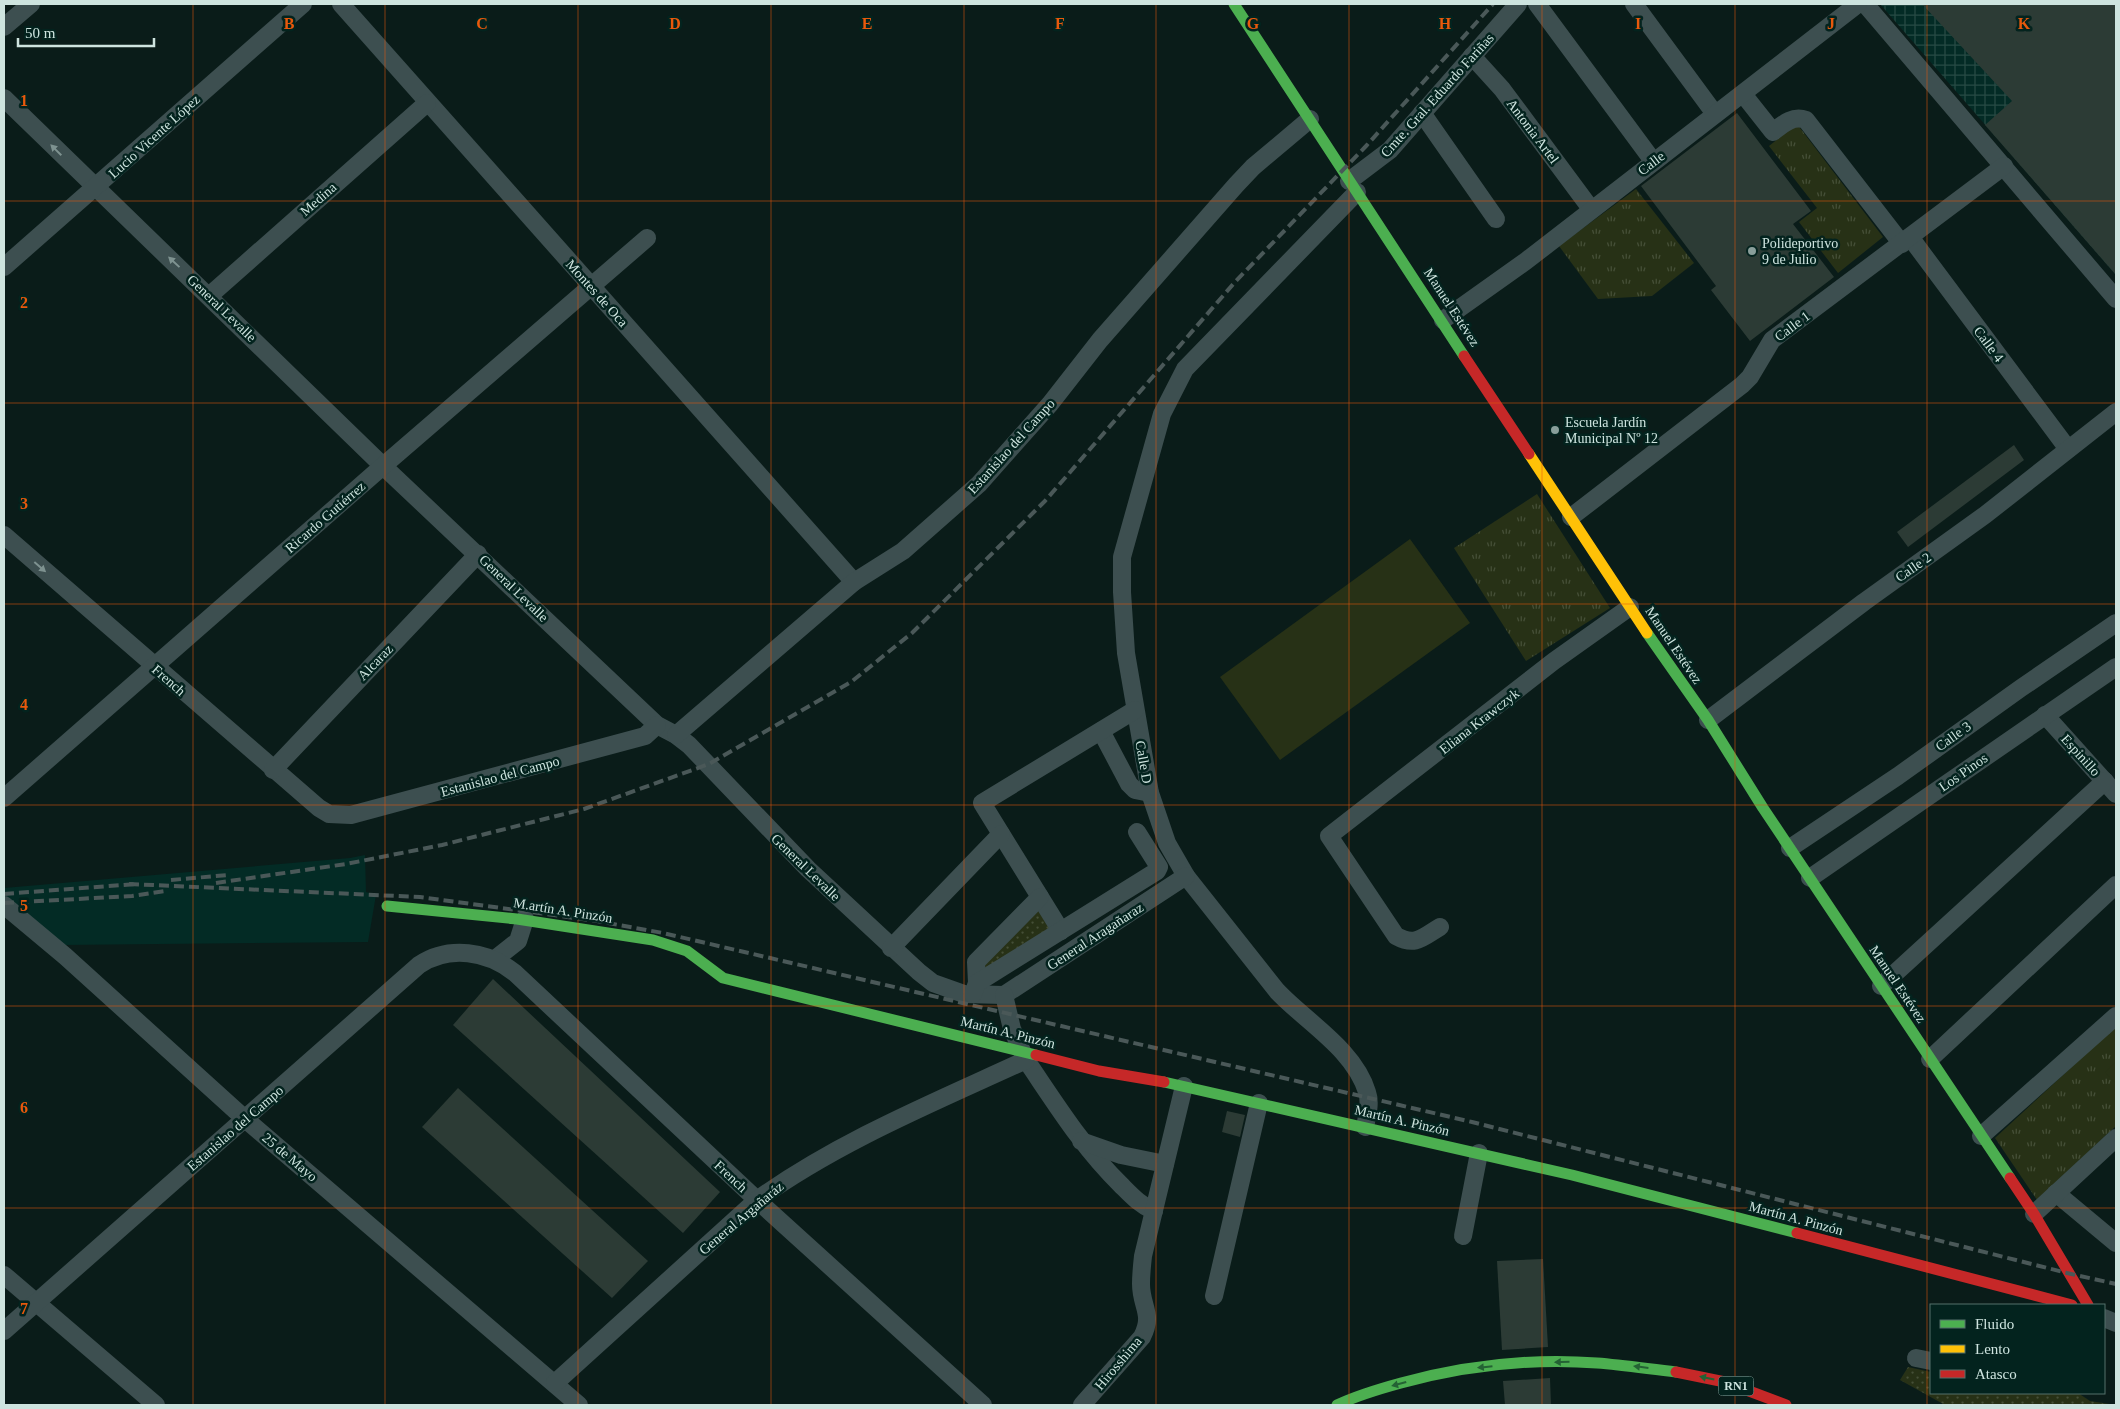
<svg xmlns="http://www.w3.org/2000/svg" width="2120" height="1409" font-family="'Times New Roman',serif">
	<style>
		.built { fill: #032b25 }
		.industrial { fill: url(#industrial-grid) }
		.grass { fill: url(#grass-dots) }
		.park { fill: url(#park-tufts) }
		.pitch { fill: #273116 }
		.building { fill: #2c3b35 }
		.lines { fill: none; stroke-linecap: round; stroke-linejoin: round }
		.street { stroke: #3d4f50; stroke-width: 18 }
		.fast { stroke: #4caf50; stroke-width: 11 }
		.slow { stroke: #ffc107; stroke-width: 11 }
		.jam { stroke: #c62828; stroke-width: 11 }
		.rail { stroke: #4a5858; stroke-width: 4; stroke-dasharray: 10 5; stroke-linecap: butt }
		.oneway { fill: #7e9290 }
		.oneway2 { fill: #246234 }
		.grid { fill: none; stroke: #e8590c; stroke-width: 1; stroke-opacity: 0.55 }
		.poi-dot { fill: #899e9a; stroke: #03231e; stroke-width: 2 }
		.labels { text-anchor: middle; stroke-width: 5; stroke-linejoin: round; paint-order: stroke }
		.shield { fill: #03231e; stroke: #91aaa5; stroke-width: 1 }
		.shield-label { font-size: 12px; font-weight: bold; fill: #cee4df }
		.street-label { font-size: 14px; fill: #cee4df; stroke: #03231e }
		.poi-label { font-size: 14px; fill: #cee4df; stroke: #03231e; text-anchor: start }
		.grid-label { font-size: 16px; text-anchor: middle; font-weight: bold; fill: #e8590c; stroke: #03231e; stroke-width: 5; stroke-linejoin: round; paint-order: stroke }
	</style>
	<defs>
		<pattern id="industrial-grid" width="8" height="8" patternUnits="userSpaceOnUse" patternTransform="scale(1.25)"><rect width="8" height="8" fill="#032b25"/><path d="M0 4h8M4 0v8" fill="none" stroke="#274a44"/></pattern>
		<pattern id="grass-dots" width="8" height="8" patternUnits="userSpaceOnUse" patternTransform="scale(1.25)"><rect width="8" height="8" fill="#273116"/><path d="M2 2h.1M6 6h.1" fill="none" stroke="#454f37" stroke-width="1.8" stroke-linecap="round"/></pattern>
		<pattern id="park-tufts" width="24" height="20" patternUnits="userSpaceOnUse" patternTransform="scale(1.25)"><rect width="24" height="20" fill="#273116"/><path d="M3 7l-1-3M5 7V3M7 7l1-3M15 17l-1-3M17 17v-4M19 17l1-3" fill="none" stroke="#454f37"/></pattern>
	</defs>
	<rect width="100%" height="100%" fill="#0a1c19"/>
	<path class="built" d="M365 855 366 892 376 895 368 942 62 945 4 913V888L350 858Z"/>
	<path class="industrial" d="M1880 4H2116V275Z"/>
	<g class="grass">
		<path d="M1040 909 1053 930 983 972 984 961Z"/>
		<path d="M1908 1367 1931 1372V1393H2078L2090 1401 2116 1405H1945L1900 1380Z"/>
	</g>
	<g class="park">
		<path d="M1797 124 1883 237 1838 273 1799 222 1817 208 1769 146Z"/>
		<path d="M1636 189 1694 263 1652 296 1598 299 1559 246Z"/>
		<path d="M1537 494 1610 608 1526 661 1454 548Z"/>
		<path d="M2116 1026V1126L2037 1200 1995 1138Z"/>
	</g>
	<g class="pitch">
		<path d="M1410 539 1470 623 1280 760 1220 677Z"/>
		<path d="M2116 1062V1084L2105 1072Z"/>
	</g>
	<g class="building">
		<path d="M1922 4H2116V275L1985 125 2012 101Z"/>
		<path d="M1737 113 1811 211 1793 224 1834 277 1750 341 1711 290 1716 286 1641 186Z"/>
		<path d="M2014 445 2024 460 1908 547 1897 532Z"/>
		<path d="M493 979 720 1192 683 1233 453 1025Z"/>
		<path d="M458 1088 648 1261 612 1298 422 1127Z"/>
		<path d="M1227 1111 1245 1115 1240 1137 1222 1132Z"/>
		<path d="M1543 1259 1548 1347 1502 1350 1497 1261Z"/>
		<path d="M1550 1378 1551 1405H1505L1503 1381Z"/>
	</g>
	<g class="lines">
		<g class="street">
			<path d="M341 4 854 582"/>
			<path d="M1537 4 1653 161"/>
			<path d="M1634 4 1715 114"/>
			<path d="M1865 4 2116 299"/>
			<path d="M4 27 31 4"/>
			<path d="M1472 56 1502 89 1591 209"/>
			<path d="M1743 94 1773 132C1783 124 1793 115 1806 120L1902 244"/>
			<path d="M4 98 383 466 657 725 676 735 689 745 808 869 919 972 933 983 964 994 1004 995"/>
			<path d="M1422 113 1496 219"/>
			<path d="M1349 181 1390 150 1518 4"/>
			<path d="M1357 192 1185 369 1162 414 1122 557V592L1126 653 1150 793 1167 843 1186 876 1277 991C1306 1022 1354 1049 1367 1092 1371 1103 1367 1116 1365 1127"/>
			<path d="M1910 237 2068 449"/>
			<path d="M4 267 303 4"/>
			<path d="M209 296 427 103"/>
			<path d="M1443 320 1526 261 1858 4"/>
			<path d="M1571 517 1742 385 1750 377 1772 340 2004 166"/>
			<path d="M4 535 319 808 329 814 351 815 645 736 657 725"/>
			<path d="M2045 715 2116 794"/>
			<path d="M1708 720 1864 602 1985 515 2116 412"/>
			<path d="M1101 731 1129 784 1135 790 1150 793"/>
			<path d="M676 735 854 582 903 551 979 484 1050 404 1100 340 1236 185 1253 167 1310 119"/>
			<path d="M273 770 478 554"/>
			<path d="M4 798 383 466 647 238"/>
			<path d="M1790 848 1898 776 2021 688 2116 623"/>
			<path d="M1810 878 2116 667"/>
			<path d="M4 905 65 956 245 1119 579 1405"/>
			<path d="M1440 927C1423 937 1416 947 1396 936L1329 836 1554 661 1630 607"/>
			<path d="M1061 931 982 803 1135 710"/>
			<path d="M891 948 1001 834"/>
			<path d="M495 959 518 941 525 919"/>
			<path d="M977 983 976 962 1040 897"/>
			<path d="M1881 986 2105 781"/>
			<path d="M973 994 977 983 1157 871 1159 867 1137 832"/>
			<path d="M1004 995 1186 876"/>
			<path d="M1930 1059 2116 885"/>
			<path d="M1026 1060C1056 1104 1083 1148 1121 1185 1131 1195 1140 1205 1154 1211"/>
			<path d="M1981 1136 2116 1016"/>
			<path d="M1081 1141 1121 1155 1165 1164"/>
			<path d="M2056 1193 2116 1243"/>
			<path d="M2034 1214 2116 1138"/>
			<path d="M1463 1236 1479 1153"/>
			<path d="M4 1275 156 1405"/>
			<path d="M1214 1296 1259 1103"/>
			<path d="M2104 1318 2116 1323"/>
			<path d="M4 1331 419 965C449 945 488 951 515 973L757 1200 983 1405"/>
			<path d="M1916 1358 1931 1361"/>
			<path d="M555 1383 757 1200C839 1141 935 1102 1026 1060L1012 1029 1004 995"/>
			<path d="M1082 1405 1142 1337C1154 1314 1141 1307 1141 1284 1141 1275 1142 1265 1143 1256L1184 1086"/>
		</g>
		<g class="fast">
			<path d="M1234 4 1464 356"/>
			<path d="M1647 633 1708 720 1763 808 2010 1178"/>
			<path d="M387 906 517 919 653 940 687 951 723 978 1036 1055"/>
			<path d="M1164 1082 1572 1175 1797 1233"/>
			<path d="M1337 1405C1358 1395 1379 1389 1401 1383 1464 1366 1532 1358 1597 1363 1623 1365 1649 1369 1676 1372"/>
		</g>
		<path class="slow" d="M1529 454 1647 633"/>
		<g class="jam">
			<path d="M1464 356 1529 454"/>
			<path d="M1036 1055 1099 1071 1164 1082"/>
			<path d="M2010 1178 2034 1214 2088 1305"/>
			<path d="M1797 1233 2072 1305"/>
			<path d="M1676 1372 1725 1382 1786 1405"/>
		</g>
		<g class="rail">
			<path d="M171 880 228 875"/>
			<path d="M216 883 346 864 442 845 584 809 709 764 851 682 912 633 1045 501 1235 282 1367 145 1493 4"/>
			<path d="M129 884 420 897 597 921 663 933 1472 1122 2067 1273 2116 1284"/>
			<path d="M4 894 136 884"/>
			<path d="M4 903 132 896 165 891"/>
		</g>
	</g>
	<defs><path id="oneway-solid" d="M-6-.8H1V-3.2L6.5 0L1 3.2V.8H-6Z" transform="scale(1.25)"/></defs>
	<g class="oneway">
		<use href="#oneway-solid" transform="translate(56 150) rotate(-135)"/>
		<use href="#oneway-solid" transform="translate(174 262) rotate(-137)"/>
		<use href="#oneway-solid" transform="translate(40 567) rotate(41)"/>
	</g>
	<g class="oneway2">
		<use href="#oneway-solid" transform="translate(1562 1362) rotate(179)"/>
		<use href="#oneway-solid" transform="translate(1485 1367) rotate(174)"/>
		<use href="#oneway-solid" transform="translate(1641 1367) rotate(-173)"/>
		<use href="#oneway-solid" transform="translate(1707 1378) rotate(-168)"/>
		<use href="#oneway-solid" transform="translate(1399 1384) rotate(165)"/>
	</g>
	<path class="grid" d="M193 4V1405M385 4V1405M578 4V1405M771 4V1405M964 4V1405M1156 4V1405M1349 4V1405M1542 4V1405M1735 4V1405M1927 4V1405M4 201H2116M4 403H2116M4 604H2116M4 805H2116M4 1006H2116M4 1208H2116"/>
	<g class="poi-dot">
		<circle cx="1752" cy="251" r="5"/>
		<circle cx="1555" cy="430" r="5"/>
	</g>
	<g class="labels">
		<rect class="shield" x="1718.5" y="1376.5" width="35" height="19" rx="4"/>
		<g class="shield-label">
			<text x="1736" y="1390">RN1</text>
		</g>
		<g class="street-label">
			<text transform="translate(1437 95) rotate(-48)" y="5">Cmte. Gral. Eduardo Fariñas</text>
			<text transform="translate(1533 131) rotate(53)" y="5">Antonia Artel</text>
			<text transform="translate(154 136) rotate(-42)" y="5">Lucio Vicente López</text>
			<text transform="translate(1651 163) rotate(-37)" y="5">Calle</text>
			<text transform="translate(318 199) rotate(-41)" y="5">Medina</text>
			<text transform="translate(597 293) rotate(48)" y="5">Montes de Oca</text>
			<text transform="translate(1452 307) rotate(57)" y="5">Manuel Estévez</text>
			<text transform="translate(222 308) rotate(44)" y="5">General Levalle</text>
			<text transform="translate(1792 326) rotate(-37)" y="5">Calle 1</text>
			<text transform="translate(1989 344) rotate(53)" y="5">Calle 4</text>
			<text transform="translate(1011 446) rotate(-48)" y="5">Estanislao del Campo</text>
			<text transform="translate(325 517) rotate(-41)" y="5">Ricardo Gutiérrez</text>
			<text transform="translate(1913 567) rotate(-35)" y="5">Calle 2</text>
			<text transform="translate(514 588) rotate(44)" y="5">General Levalle</text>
			<text transform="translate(1674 645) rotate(56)" y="5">Manuel Estévez</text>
			<text transform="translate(375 662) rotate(-46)" y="5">Alcaraz</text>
			<text transform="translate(169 680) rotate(41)" y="5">French</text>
			<text transform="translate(1479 721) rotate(-38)" y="5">Eliana Krawczyk</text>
			<text transform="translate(1953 736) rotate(-36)" y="5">Calle 3</text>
			<text transform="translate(2081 755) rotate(48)" y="5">Espinillo</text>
			<text transform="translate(1144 762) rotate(80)" y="5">Calle D</text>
			<text transform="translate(1963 772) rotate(-35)" y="5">Los Pinos</text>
			<text transform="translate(500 776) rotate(-15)" y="5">Estanislao del Campo</text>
			<text transform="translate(806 867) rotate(44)" y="5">General Levalle</text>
			<text transform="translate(563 910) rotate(9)" y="5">M.artín A. Pinzón</text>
			<text transform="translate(1095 936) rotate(-33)" y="5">General Aragañaraz</text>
			<text transform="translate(1898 984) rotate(56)" y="5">Manuel Estévez</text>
			<text transform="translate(1008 1032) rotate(14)" y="5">Martín A. Pinzón</text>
			<text transform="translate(1402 1120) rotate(13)" y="5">Martín A. Pinzón</text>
			<text transform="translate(235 1128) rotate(-41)" y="5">Estanislao del Campo</text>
			<text transform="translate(290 1157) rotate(40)" y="5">25 de Mayo</text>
			<text transform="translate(731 1176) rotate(43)" y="5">French</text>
			<text transform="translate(741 1218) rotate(-40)" y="5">General Argañaráz</text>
			<text transform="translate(1796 1218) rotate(15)" y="5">Martín A. Pinzón</text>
			<text transform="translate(1118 1363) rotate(-50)" y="5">Hirosshima</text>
		</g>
		<g class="poi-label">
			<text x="1762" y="248">Polideportivo<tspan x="1762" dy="16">9 de Julio</tspan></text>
			<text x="1565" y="427">Escuela Jardín<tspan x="1565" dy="16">Municipal Nº 12</tspan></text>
		</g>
	</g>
	<g class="grid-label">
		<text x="289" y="29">B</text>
		<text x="482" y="29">C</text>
		<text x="675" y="29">D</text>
		<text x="867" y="29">E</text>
		<text x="1060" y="29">F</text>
		<text x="1253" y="29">G</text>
		<text x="1445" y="29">H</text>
		<text x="1638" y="29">I</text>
		<text x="1831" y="29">J</text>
		<text x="2024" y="29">K</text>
		<text x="24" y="106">1</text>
		<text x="24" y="308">2</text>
		<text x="24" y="509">3</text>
		<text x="24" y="710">4</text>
		<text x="24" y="911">5</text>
		<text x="24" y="1113">6</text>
		<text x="24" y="1314">7</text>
	</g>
	<rect width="2120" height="1409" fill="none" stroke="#cee4df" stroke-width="10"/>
	<rect x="1930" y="1304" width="175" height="90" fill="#03231e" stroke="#54706b"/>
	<rect x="1940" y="1320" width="25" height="8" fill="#4caf50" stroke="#54706b"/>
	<text x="1975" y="1329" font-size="15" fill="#cee4df">Fluido</text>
	<rect x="1940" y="1345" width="25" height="8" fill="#ffc107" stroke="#54706b"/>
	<text x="1975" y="1354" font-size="15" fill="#cee4df">Lento</text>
	<rect x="1940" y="1370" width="25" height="8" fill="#c62828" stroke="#54706b"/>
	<text x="1975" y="1379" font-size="15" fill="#cee4df">Atasco</text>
	<path d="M18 38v8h136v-8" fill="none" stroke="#cee4df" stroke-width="2.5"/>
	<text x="25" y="38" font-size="15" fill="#cee4df" stroke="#03231e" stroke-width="4" paint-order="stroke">50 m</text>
</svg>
